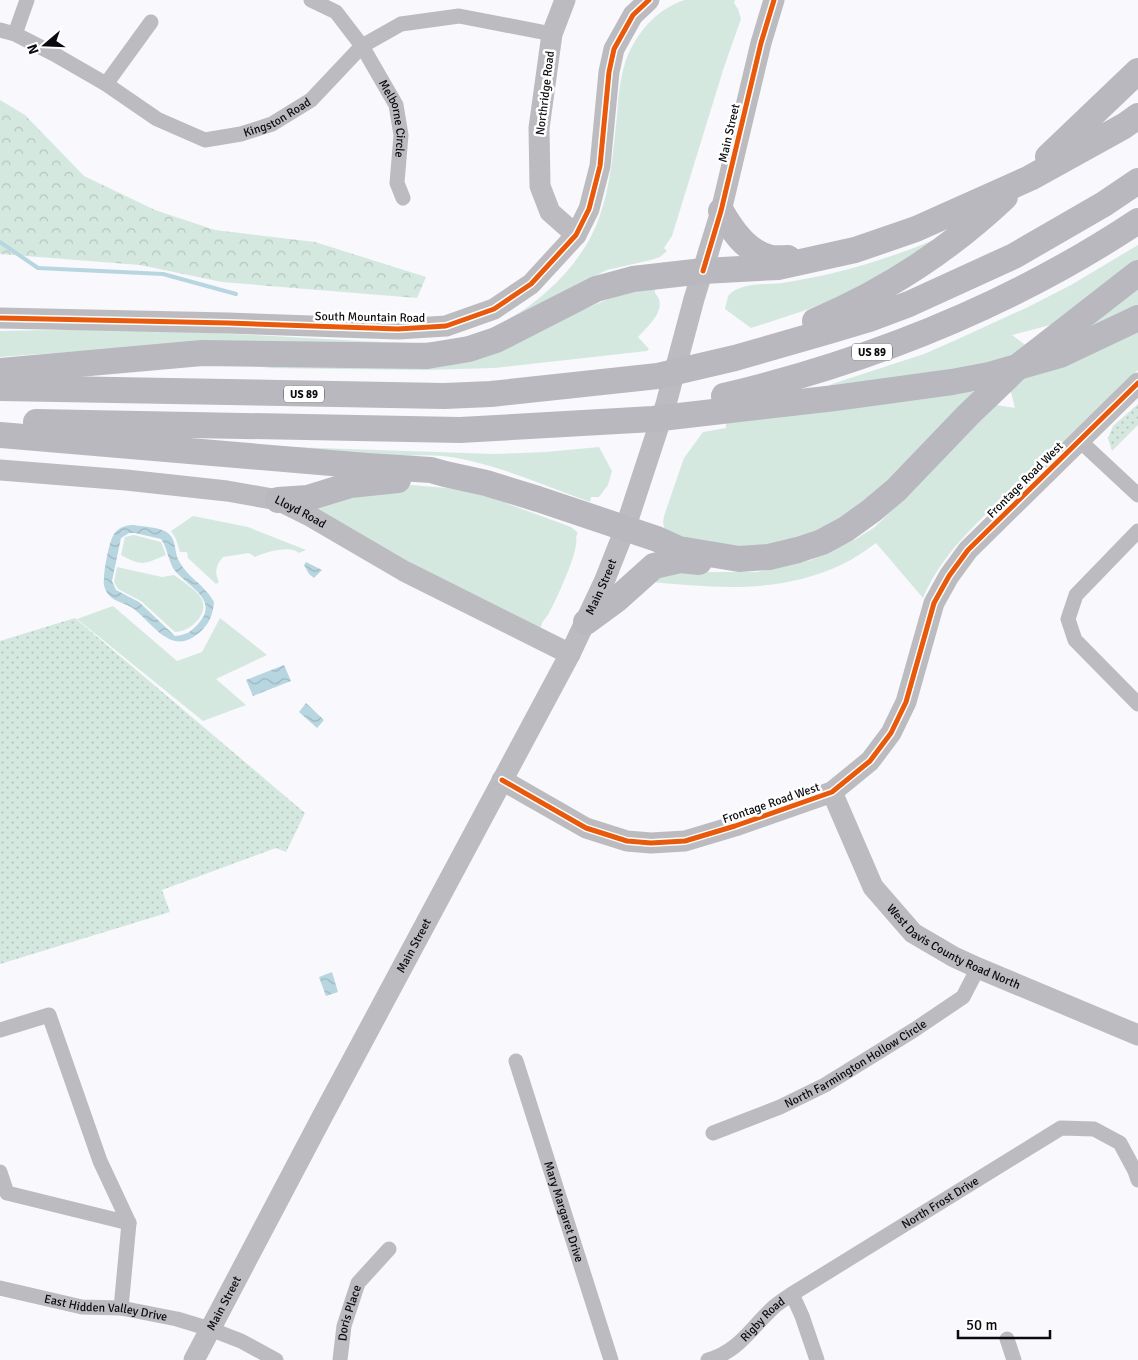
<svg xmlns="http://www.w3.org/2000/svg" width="1138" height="1360" font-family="Signika,sans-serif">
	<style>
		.grass { fill: #d4e8df }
		.forest { fill: url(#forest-crowns) }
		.park { fill: url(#park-dots) }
		.water { fill: url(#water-waves); fill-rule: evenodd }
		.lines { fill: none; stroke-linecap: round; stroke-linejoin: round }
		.stream { stroke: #b8d6e0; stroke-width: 4 }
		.street { stroke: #bcbcc0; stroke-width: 15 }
		.secondary { stroke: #bcbbc0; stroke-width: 21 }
		.highway { stroke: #b8b8be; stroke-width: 26 }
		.cycleway-casing { stroke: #fff; stroke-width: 8 }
		.cycleway { stroke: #e8590c; stroke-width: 5 }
		.labels { text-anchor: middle; stroke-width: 5; stroke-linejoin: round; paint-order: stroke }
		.shield { fill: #fff; stroke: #545457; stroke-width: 1 }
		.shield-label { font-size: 11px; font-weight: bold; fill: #0b0b0f }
		.street-label { font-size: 12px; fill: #0b0b0f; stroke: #fff }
	</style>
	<defs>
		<pattern id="forest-crowns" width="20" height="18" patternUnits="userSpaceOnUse" patternTransform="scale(1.25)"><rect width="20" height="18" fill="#d4e8df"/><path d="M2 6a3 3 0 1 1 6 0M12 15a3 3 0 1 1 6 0" fill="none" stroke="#b5c6be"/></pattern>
		<pattern id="park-dots" width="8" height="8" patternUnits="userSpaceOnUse" patternTransform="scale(1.25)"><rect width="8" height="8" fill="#d4e8df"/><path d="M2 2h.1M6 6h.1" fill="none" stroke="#b5c6be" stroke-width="1.8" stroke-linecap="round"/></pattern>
		<pattern id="water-waves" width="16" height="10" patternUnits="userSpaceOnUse" patternTransform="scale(1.25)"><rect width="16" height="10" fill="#b8d6e0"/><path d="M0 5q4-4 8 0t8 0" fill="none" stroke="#9db6bf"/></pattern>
	</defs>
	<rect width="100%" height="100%" fill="#f8f8fd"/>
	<g class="grass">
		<path d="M685 0H735L734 3 738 9 741 19 724 67 672 236 664 248 667 251 660 257 651 260 607 270 559 294 489 332 427 347 164 345 0 357V331C84 329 169 330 253 335 289 337 325 339 361 341 401 343 440 346 478 333 527 317 582 268 599 218 611 186 613 150 617 116 618 99 620 79 625 63 635 34 656 9 685 0Z"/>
		<path d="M936 239 920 253 841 296 806 310 751 328 725 309 728 296C740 282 765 285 782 283 835 275 886 260 936 239Z"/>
		<path d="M1138 245V264L1054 324 1012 335 1028 347 1015 360 820 390 832 384 924 354 956 340 1028 307 1071 285Z"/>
		<path d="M1138 287V306L1073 338Z"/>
		<path d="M655 289V293C669 308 649 325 638 337L649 349 647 351 494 368 423 370 262 368 290 365 362 366 582 310 623 293Z"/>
		<path d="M1138 330V370C1101 406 1064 441 1027 476 988 513 944 548 923 598L876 543C866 550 855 558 843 564 780 594 718 588 650 582L654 579 689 569 710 572H757L791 565 811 560 856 539 875 527 996 405 1015 408 1010 388 1026 376Z"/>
		<path d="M972 389 974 395 869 504 794 542 727 549 665 532 663 522 664 516 684 458 703 432 726 428V421Z"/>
		<path d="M149 442 494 454 546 452 599 447 612 471 608 485 599 497H591L590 502C548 487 506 468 462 459 438 454 413 455 389 457Z"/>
		<path d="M412 485 458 489 492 498 571 527 578 533 576 537C580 549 556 600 549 613 546 619 542 620 541 627H531L310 509 393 486Z"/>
		<path d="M193 516 248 527 306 550 299 553C290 545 266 552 255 557L249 553 223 557C216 565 214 572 219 582L216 584 188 558 187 552H180L176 539 171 531Z"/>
		<path d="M134 535 161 542 166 555C144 564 143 567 121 555L125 537Z"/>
		<path d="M117 567 162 577 174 575C182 581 192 587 199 595 213 611 191 632 175 632L141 601 118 589 114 582Z"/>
		<path d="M113 606 177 661 202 652 220 618 267 655 216 679 246 705 203 721 77 619Z"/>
	</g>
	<path class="forest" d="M0 100 25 115 84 176 155 210 215 230 315 242 426 277 417 298 222 282 140 265 0 254Z"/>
	<g class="park">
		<path d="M1138 404V425L1112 451 1108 438 1113 426Z"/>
		<path d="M75 618 305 813 286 852 276 848 162 890 170 912 0 964V641Z"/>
	</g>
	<g class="water">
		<path d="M134 525C144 527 160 527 168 533 177 540 174 553 179 561 188 578 204 584 214 602 213 615 209 624 200 632 172 657 155 626 134 609 126 603 114 602 108 594 105 590 103 584 104 579 104 569 109 542 114 534 119 527 126 525 134 525ZM129 533H135L161 539C167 547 168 559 173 568 184 585 222 599 198 624 191 632 186 635 175 636L139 602 116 590 112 581 121 538Z"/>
		<path d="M306 562 322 570 314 578 309 574 304 565Z"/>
		<path d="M284 665 291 681 253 696 246 680Z"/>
		<path d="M306 703 324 720 317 728 299 712Z"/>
		<path d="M332 972 338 992 326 996 319 977Z"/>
	</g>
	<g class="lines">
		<path class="stream" d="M0 242 38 268 163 274 236 294"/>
		<g class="street">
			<path id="s1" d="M311 0 336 12 362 46 396 105 401 135 397 183 403 198"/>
			<path id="s2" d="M0 30 15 34 54 54 106 84 157 119 205 140 241 134 272 124 311 100 362 46 401 24 459 16 552 34"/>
			<path d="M15 34 27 0"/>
			<path d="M106 84 151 22"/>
			<path d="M1079 440 1138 495"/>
			<path d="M1138 531 1076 595 1068 619 1075 640 1138 704"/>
			<path d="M0 1030 49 1015 100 1161 129 1223 121 1308"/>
			<path id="s3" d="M516 1061 611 1360"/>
			<path id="s4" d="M713 1133 780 1107 825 1085 914 1030 963 997 978 968"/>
			<path d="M0 1172 7 1193 129 1223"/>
			<path id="s5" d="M0 1288 82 1307 121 1308 177 1319 210 1329 241 1341 276 1360"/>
			<path d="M792 1294 802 1316 817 1360"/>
			<path d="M1007 1339 1014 1360"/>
			<path id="s6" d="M340 1360 344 1326 358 1283 389 1249"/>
			<path id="s7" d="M708 1360C740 1351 752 1326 775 1306 780 1302 786 1298 792 1294L1061 1128 1094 1129 1120 1143 1135 1171 1138 1180"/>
		</g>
		<g class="secondary">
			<path d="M565 0 552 34 539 128 540 186 550 212 576 235"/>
			<path d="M0 318 228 323 398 329 446 326 494 309 531 284 576 235 589 209 600 166 609 72 614 49 633 15 649 0"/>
			<path id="s8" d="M0 470 126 480 227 491 278 500 308 515 404 571 570 654"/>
			<path d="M502 780 586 828 627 841 651 843 685 841 735 826 832 792 870 761 891 733 906 702 934 603 949 576 968 550 1138 383"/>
			<path id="s9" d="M832 792 873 887 913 933 954 957 978 968 1138 1035"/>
			<path id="s10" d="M194 1360 322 1117 570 654 604 582 625 529 666 404 694 299 721 211 761 43 774 0"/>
		</g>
		<g class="highway">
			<path d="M1048 157 1138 71"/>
			<path d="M721 211C732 230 746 251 768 257 774 259 782 258 788 258"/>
			<path d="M815 321C886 291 949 250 1005 197"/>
			<path d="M0 371 202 353 427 356 469 349 496 340 596 289 633 279 703 271 778 267 855 250 916 229 1030 178 1124 126 1138 116"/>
			<path d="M0 388 444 396 491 394 658 376 735 358 829 331 869 319 909 304 1014 256 1104 204 1138 181"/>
			<path d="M724 396C870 361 1013 304 1138 221"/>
			<path d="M36 422 460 430 653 419 835 398 952 382 989 375 1060 355 1138 318"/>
			<path d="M0 435 367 466 431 470 445 474 486 483 538 499 657 539 679 549 739 559 769 557 798 550 822 542 846 529 871 511 896 490 968 415 1021 364 1138 273"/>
			<path d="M278 500 308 498 350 485 398 480"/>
			<path d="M586 622 616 600 654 566 680 560 699 562"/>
		</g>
		<defs>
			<g id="cycleway">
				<path d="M703 271 721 211 761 43 774 0"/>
				<path d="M0 318 228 323 398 329 446 326 494 309 531 284 576 235 589 209 600 166 609 72 614 49 633 15 649 0"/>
				<path d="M502 780 586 828 627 841 651 843 685 841 735 826 832 792 870 761 891 733 906 702 934 603 949 576 968 550 1138 383"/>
			</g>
		</defs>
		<use href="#cycleway" class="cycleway-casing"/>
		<use href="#cycleway" class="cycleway"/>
	</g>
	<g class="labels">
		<g class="shield">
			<rect x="852" y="343.5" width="40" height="17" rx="4"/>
			<rect x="284" y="385.5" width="40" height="17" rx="4"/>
		</g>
		<g class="shield-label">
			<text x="872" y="356">US 89</text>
			<text x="304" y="398">US 89</text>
		</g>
		<g class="street-label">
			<text transform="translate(545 93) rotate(-83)" y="4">Northridge Road</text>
			<text dy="4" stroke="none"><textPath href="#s2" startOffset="310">Kingston Road</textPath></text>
			<text dy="4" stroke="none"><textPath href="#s1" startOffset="151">Melborne Circle</textPath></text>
			<text transform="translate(729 133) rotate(-77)" y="4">Main Street</text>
			<text transform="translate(370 317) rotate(1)" y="4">South Mountain Road</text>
			<text transform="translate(1025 480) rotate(-45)" y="4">Frontage Road West</text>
			<text dy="4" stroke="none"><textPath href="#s8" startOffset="305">Lloyd Road</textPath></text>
			<text dy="4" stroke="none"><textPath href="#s10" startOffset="874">Main Street</textPath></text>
			<text transform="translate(771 803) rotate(-19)" y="4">Frontage Road West</text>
			<text dy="4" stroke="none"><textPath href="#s9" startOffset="206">West Davis County Road North</textPath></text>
			<text dy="4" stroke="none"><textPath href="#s10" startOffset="469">Main Street</textPath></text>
			<text dy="4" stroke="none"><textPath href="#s4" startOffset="159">North Farmington Hollow Circle</textPath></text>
			<text dy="4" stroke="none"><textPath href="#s7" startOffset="282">North Frost Drive</textPath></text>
			<text dy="4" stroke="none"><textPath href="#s3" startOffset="158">Mary Margaret Drive</textPath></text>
			<text dy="4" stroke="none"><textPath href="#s10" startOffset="64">Main Street</textPath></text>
			<text dy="4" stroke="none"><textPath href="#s5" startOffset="108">East Hidden Valley Drive</textPath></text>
			<text dy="4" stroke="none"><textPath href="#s6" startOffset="48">Doris Place</textPath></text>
			<text dy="4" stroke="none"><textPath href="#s7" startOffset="69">Rigby Road</textPath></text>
		</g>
	</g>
	<g transform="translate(45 45) rotate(251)" stroke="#ffffff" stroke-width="4" paint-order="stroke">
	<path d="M0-4L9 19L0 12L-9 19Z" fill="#0b0b0f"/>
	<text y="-8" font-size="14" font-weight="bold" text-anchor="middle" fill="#0b0b0f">N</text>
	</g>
	<path d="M958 1330v8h92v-8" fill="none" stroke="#0b0b0f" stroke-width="2.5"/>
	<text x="966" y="1330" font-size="15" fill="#0b0b0f" stroke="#ffffff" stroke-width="4" paint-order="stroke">50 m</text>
</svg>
